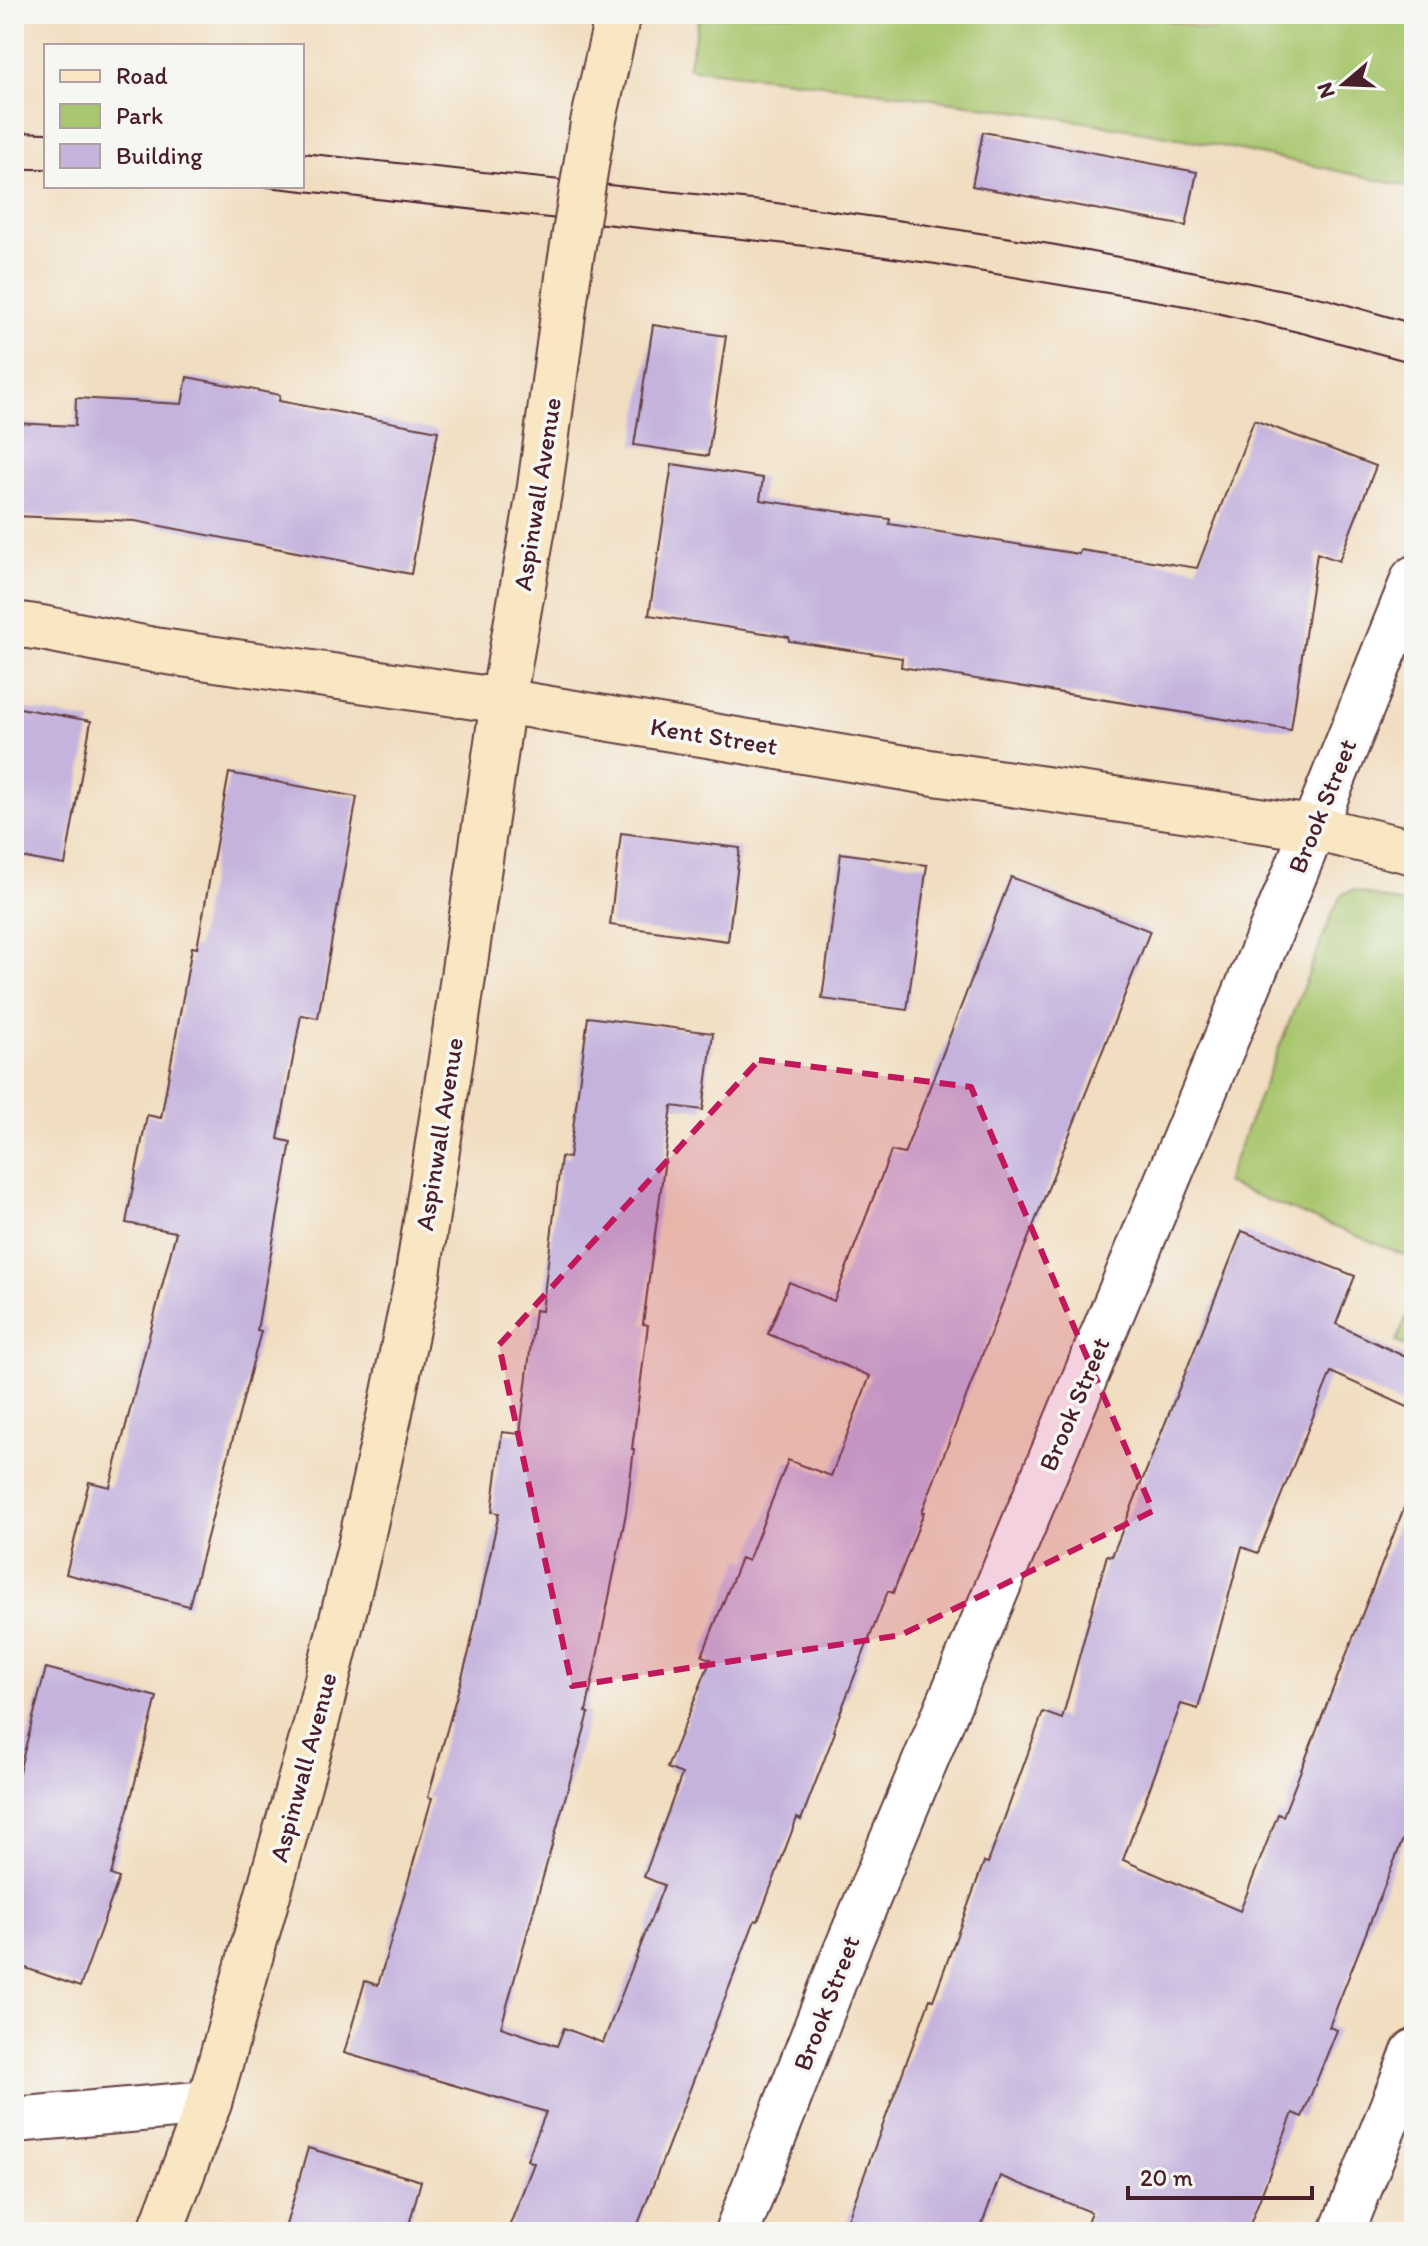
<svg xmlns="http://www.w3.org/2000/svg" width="1428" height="2246" font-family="Itim,sans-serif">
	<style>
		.green { fill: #a8c66d; stroke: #79724c; stroke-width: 2 }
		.sand { fill: #eeda9e; stroke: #9c7c64; stroke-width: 2 }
		.building { fill: #c5b3dd }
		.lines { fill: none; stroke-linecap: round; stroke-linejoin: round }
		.street-casing { stroke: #633c41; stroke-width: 48 }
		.secondary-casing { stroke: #633c41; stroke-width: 48 }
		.street { stroke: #fff; stroke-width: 44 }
		.secondary { stroke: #f9e7c3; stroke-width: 44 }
		.tram { stroke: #4a1f2b; stroke-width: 2 }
		.secondary-bridge-casing { stroke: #633c41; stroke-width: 48; stroke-linecap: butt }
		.secondary-bridge { stroke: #f9e7c3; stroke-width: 44 }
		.marked { fill: #c2185b; fill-opacity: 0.2; stroke: #c2185b; stroke-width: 6; stroke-dasharray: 16 10; stroke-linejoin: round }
		.labels { text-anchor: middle; stroke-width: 7; stroke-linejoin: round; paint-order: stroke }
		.street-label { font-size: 26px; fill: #4a1f2b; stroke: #f6f6f2 }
	</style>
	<rect width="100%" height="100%" fill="#f6f6f2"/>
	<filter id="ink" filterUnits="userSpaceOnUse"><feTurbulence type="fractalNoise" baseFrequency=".0125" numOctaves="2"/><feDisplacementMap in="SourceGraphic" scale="16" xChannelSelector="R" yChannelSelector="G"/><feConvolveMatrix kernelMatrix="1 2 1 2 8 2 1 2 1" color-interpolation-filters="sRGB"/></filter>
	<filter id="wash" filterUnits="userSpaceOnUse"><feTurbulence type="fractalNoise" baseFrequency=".006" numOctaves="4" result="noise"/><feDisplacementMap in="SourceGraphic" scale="32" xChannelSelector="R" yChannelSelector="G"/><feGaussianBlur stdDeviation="1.8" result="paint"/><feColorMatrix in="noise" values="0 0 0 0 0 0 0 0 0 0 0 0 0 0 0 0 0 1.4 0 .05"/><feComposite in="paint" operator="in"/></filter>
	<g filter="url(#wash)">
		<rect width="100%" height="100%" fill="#f1ddbf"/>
		<g class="green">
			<path d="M700 14H1414V188C1343 172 1272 156 1200 142 1030 111 859 87 688 68Z"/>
			<path d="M1353 890 1414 907V1259L1225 1183 1335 907 1342 894Z"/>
			<path d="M1414 1300V1349L1396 1342Z"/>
		</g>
		<path class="sand" d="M1141 14H1233L1215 29 1209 30Z"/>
		<g id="blocks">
			<g class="building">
				<path d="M983 132 1197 172 1186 226 972 186Z"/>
				<path d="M653 325 726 336 708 456 634 445Z"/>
				<path d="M187 377 280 395 279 401 438 431 411 574 135 521 14 516V423L75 426 76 398 182 404Z"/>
				<path d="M1254 420 1376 466 1339 561 1317 553 1291 730 901 667 902 658 789 641V637L649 615 672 464 763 478 760 500 890 519 889 524 1079 554 1080 550 1197 568Z"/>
				<path d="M14 707 91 721 65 865 14 856Z"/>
				<path d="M229 773 357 797 318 1018 301 1015 278 1139 291 1142 257 1330 261 1331 189 1606 66 1574 89 1482 110 1487 176 1232 126 1223 147 1115 161 1118 192 947 197 948Z"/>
				<path d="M621 833 740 848 728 941 610 925Z"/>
				<path d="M841 853 927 865 907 1010 822 999Z"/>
				<path d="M1011 877 1150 931 984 1350 922 1512H924L893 1593 888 1591 833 1731 835 1732 801 1820 797 1818 758 1921 755 1920 635 2232H507L534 2163 527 2160 546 2112 344 2053 365 1981 378 1985 432 1798 428 1797 469 1652 499 1513 492 1512 502 1432 520 1434 535 1310 542 1311 561 1157 569 1158 588 1017 713 1033 703 1110 672 1106 643 1324 648 1325 632 1449H634L626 1513 586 1712 589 1713 501 2027 557 2046 564 2028 603 2043 664 1885 644 1877 682 1774 667 1768 711 1659 702 1656 741 1558 748 1561 788 1460 831 1476 870 1376 768 1334 789 1282 834 1301 891 1151 904 1154Z"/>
				<path d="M1242 1231 1355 1276 1336 1324 1414 1361V1410L1331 1372 1258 1553 1242 1547 1198 1709 1181 1704 1123 1860 1240 1911 1278 1814 1283 1816 1411 1490 1414 1491V1811L1329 2027 1337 2030 1302 2117 1293 2113 1247 2232H1083L1091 2212 1000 2176 979 2232H843L930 1999 933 2000 984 1862 988 1863 1043 1712 1062 1719 1107 1555 1112 1556Z"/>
				<path d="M46 1668 157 1697 111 1875 119 1878 80 1987 14 1964V1791Z"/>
				<path d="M308 2148 421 2181 407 2232H284Z"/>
			</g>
		</g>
	</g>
	<g filter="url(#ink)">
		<use href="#blocks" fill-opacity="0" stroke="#633c41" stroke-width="2"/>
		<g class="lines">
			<defs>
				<g id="street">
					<path d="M14 2120 209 2103"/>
					<path d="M737 2232 843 1958 1294 876 1414 578"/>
					<path d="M1342 2232 1414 2052"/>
				</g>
				<g id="secondary">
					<path d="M593 123 618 14"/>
					<path d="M14 624 42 628 154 650 503 701 935 773 1313 828 1414 852"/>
					<path d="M160 2232 209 2103 315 1728 359 1551 389 1417 417 1280 453 1046 503 701 540 487 569 270"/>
				</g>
			</defs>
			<use href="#street" class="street-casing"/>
			<use href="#secondary" class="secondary-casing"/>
			<use href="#street" class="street"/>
			<use href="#secondary" class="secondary"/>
			<g class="tram">
				<path d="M14 132 46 133"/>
				<path d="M302 153 762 201 903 221 1056 245 1196 272 1327 299 1414 324"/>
				<path d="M14 169H46"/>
				<path d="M258 186 805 246 936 264 1191 307 1302 333 1414 363"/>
			</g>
			<defs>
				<path id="secondary-bridge" d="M569 270 593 123"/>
			</defs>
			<use href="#secondary-bridge" class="secondary-bridge-casing"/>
			<use href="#secondary-bridge" class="secondary-bridge"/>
		</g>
	</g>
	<path class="marked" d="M759 1060 971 1087 1153 1511 901 1635 572 1686 499 1345Z"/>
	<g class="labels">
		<g class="street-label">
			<text transform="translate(537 494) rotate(-81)" y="9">Aspinwall Avenue</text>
			<text transform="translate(714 736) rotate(9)" y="9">Kent Street</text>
			<text transform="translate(1322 806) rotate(-68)" y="9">Brook Street</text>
			<text transform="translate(439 1134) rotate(-81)" y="9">Aspinwall Avenue</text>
			<text transform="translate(1074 1404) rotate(-67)" y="9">Brook Street</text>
			<text transform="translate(303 1767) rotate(-75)" y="9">Aspinwall Avenue</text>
			<text transform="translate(826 2003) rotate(-69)" y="9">Brook Street</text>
		</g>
	</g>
	<rect width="1428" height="2246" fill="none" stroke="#f6f6f2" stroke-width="48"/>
	<rect x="44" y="44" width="260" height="144" fill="#f6f6f2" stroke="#b1a0a2" stroke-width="2"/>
	<rect x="60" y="70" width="40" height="12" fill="#f9e7c3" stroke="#b1a0a2" stroke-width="2"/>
	<text x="116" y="84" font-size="24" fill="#4a1f2b">Road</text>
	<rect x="60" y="104" width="40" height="24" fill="#a8c66d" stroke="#b1a0a2" stroke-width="2"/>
	<text x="116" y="124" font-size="24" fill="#4a1f2b">Park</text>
	<rect x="60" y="144" width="40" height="24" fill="#c5b3dd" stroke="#b1a0a2" stroke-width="2"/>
	<text x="116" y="164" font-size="24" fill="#4a1f2b">Building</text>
	<g transform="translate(1344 84) rotate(251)" stroke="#f6f6f2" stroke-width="6" paint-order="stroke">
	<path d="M0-6L14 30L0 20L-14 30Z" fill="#4a1f2b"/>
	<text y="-12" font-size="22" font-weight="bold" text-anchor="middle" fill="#4a1f2b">N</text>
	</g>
	<path d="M1128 2186v12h184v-12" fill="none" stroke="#4a1f2b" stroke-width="4"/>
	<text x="1140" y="2186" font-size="24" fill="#4a1f2b" stroke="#f6f6f2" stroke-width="6" paint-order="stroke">20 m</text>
</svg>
